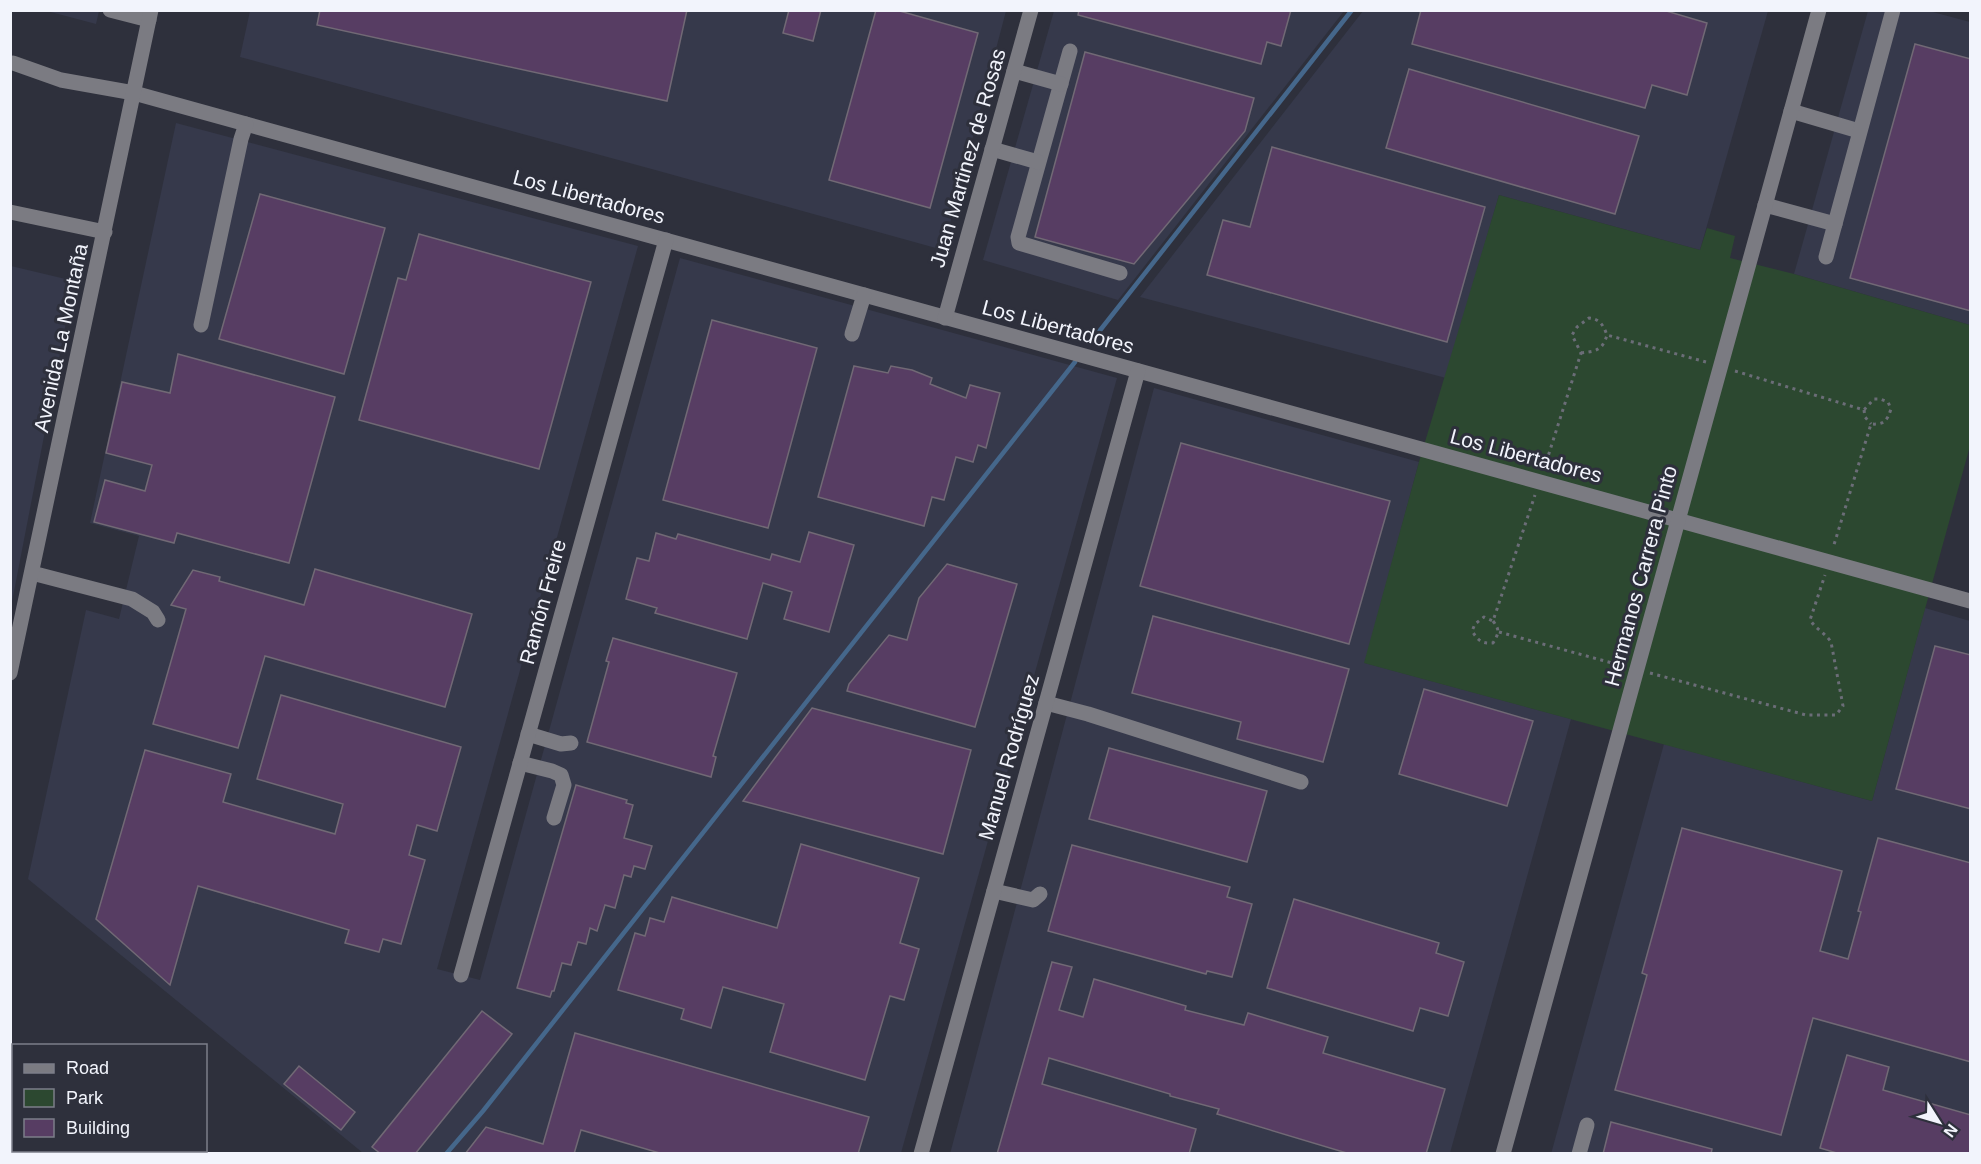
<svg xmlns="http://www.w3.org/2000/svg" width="1981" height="1164" font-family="Arial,sans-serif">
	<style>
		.built { fill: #36394b }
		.green { fill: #2c4830 }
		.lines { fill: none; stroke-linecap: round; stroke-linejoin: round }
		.stream { stroke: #45678b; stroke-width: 4.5 }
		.building { fill: #573d63; stroke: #716975; stroke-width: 1.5 }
		.path { stroke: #6b6d77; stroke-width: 3; stroke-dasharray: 3 4.5; stroke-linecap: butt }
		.minor { stroke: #7b7b82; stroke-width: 15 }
		.labels { text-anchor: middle; stroke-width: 6; stroke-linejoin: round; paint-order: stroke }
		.street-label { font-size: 21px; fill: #f2f4fc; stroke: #2e303c }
	</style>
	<rect width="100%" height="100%" fill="#2e303c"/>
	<g class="built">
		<path d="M47 11H99L96 24Z"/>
		<path d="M250 11H1006L943 250 659 171 240 57Z"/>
		<path d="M1054 11H1344L1118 300 983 260Z"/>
		<path d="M1363 11H1768L1700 250 1499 195 1446 378 1140 297Z"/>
		<path d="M1868 11H1929L1970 22V325L1794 274Z"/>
		<path d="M176 123 638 246 437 969 480 980 680 258 1117 378 901 1153H363L28 879 86 610 119 619 139 536 90 523Z"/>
		<path d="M11 266 74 281 11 607 10 266Z"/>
		<path d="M1154 388 1419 462 1365 663 1571 719 1450 1153 950 1154Z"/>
		<path d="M1925 608 1970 621V1153L1551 1154 1664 744 1872 801Z"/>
	</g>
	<path class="green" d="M1499 195 1700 250 1707 228 1735 236 1730 258 1794 274 1970 325V446L1872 801 1364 663 1419 462Z"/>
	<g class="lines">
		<g class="stream">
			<path d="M1094 338 1352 10"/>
			<path d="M446 1154 483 1111 1075 362"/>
		</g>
	</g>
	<g class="building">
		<path d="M320 10H687L667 101 317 25Z"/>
		<path d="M789 10H821L813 41 783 33Z"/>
		<path d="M876 10H896L978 33 930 208 829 180Z"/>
		<path d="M1079 10H1291L1281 46 1267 42 1261 64 1078 15Z"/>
		<path d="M1421 10H1663L1707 23 1687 95 1652 85 1645 108 1412 44Z"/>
		<path d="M1915 44 1971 59V311L1850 278Z"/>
		<path d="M1085 52 1254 98 1245 131 1134 264 1035 237Z"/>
		<path d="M1409 69 1639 136 1615 214 1386 148Z"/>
		<path d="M1272 147 1485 207 1447 342 1207 275 1223 220 1250 227Z"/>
		<path d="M260 194 385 228 344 374 219 339Z"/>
		<path d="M419 234 591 282 539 469 359 420 398 278 406 280Z"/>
		<path d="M712 320 817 348 768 528 663 500Z"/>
		<path d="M178 354 335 397 289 563 177 533 174 543 94 522 105 480 145 491 152 465 106 453 122 382 170 393Z"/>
		<path d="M854 366 888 373 891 366 912 370 932 378 930 384 966 398 970 385 1000 393 986 448 978 445 973 462 956 457 944 500 932 497 924 526 818 497Z"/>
		<path d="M1181 443 1390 501 1349 644 1140 586Z"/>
		<path d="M809 532 854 545 829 632 784 619 792 592 763 583 747 639 655 613 657 608 626 599 637 558 649 561 656 533 676 539 678 534 770 560 772 554 800 562Z"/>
		<path d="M947 564 1017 584 975 727 847 691 849 684 889 635 907 640 919 598Z"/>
		<path d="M315 569 472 614 445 707 265 656 238 748 153 724 186 609 171 605 193 570 220 577 219 581 304 605Z"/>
		<path d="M1153 616 1349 669 1323 762 1237 739 1241 722 1132 693Z"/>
		<path d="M613 638 737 673 713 756 716 757 711 777 587 742 609 662 606 661Z"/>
		<path d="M1935 646 1971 655V809L1896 789Z"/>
		<path d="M1424 689 1533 721 1507 806 1399 774Z"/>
		<path d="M281 695 461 747 437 831 417 825 409 855 425 860 401 944 383 939 379 952 345 943 349 930 198 886 170 985 96 919 145 750 231 774 223 802 335 834 343 804 257 779Z"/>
		<path d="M812 708 971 750 943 854 743 801Z"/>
		<path d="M1109 748 1267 791 1247 862 1089 819Z"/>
		<path d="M576 785 627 800 626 803 633 805 624 838 652 846 645 869 634 866 631 877 624 875 615 908 605 905 597 931 590 928 586 944 578 942 571 965 562 963 554 991H552L550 997 517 988Z"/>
		<path d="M1682 828 1842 871 1820 951 1848 959 1861 912 1858 911 1878 838 1971 863V1062L1813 1018 1781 1135 1615 1090 1647 975 1642 973Z"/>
		<path d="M801 844 919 878 900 943 919 949 904 1000 890 996 865 1080 770 1052 784 1004 723 987 711 1028 681 1019 684 1009 618 990 635 933 645 936 650 918 664 922 672 897 777 928Z"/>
		<path d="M1072 845 1230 887 1227 897 1252 904 1232 977 1207 971 1206 974 1048 931Z"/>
		<path d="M1294 899 1439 943 1436 953 1464 962 1448 1016 1420 1008 1413 1031 1267 988Z"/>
		<path d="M1052 962 1072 967 1059 1010 1083 1017 1094 979 1186 1006 1185 1010 1244 1025 1248 1013 1328 1037 1323 1053 1445 1089 1426 1154H1350L1217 1114 1219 1109 1170 1096V1094L1049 1058 1042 1084 1196 1129 1189 1154H997Z"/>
		<path d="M482 1011 512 1034 415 1154H381L372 1147Z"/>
		<path d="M575 1033 869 1117 858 1154H663L581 1130 574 1154H465L486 1127 543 1144Z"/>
		<path d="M1847 1055 1889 1067 1883 1090 1971 1115V1154H1840L1820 1148Z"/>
		<path d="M299 1066 355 1112 341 1130 284 1084Z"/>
		<path d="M1611 1122 1712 1149 1711 1154H1603Z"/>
	</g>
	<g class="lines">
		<g class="path">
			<path d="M1581 353C1596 351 1602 351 1607 335"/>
			<path d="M1735 371 1864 410 1874 399H1880L1888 402 1891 409C1887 421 1884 425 1871 424L1833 548"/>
			<path d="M1864 410 1865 417 1871 424"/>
			<path d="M1544 469 1581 353 1572 335 1577 327 1589 318C1600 319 1603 325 1607 335L1706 362"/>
			<path d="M1493 621C1500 630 1499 633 1493 643 1481 644 1478 640 1472 631L1475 624 1484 617 1493 621 1535 495"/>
			<path d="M1499 632 1623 666"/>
			<path d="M1650 673 1806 715H1836L1843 706 1831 642C1825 633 1816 629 1810 620L1825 575"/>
		</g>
		<g class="minor">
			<path d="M110 10 149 20"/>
			<path d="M1070 51 1018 237 1019 243 1120 273"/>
			<path d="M13 63 61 80 134 93 1970 601"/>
			<path d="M1014 71 1061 84"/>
			<path d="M1791 111 1859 131"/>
			<path d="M992 149 1038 162"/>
			<path d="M1765 205 1835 224"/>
			<path d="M10 212 105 232"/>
			<path d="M1826 257 1893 10"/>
			<path d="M945 318 1031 10"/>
			<path d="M201 325 241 139 246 124"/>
			<path d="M852 334 864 295"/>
			<path d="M32 573 132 599 153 612 158 620"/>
			<path d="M10 673 151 10"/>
			<path d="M1046 703 1088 714 1301 782"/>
			<path d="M528 734 561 744 571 743"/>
			<path d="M520 763 552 771 561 775 564 785 554 818"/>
			<path d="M994 891 1033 900 1040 894"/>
			<path d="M461 975 666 240"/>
			<path d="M921 1154 1138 371"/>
			<path d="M1503 1154 1819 10"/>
			<path d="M1579 1154 1587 1125"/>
		</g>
	</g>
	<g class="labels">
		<g class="street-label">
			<text transform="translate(968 158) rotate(-74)" y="7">Juan Martinez de Rosas</text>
			<text transform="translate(589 197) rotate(15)" y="7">Los Libertadores</text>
			<text transform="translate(1058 327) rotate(15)" y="7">Los Libertadores</text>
			<text transform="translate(61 338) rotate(-78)" y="7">Avenida La Montaña</text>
			<text transform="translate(1526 456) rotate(15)" y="7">Los Libertadores</text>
			<text transform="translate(1641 576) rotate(-75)" y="7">Hermanos Carrera Pinto</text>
			<text transform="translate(543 602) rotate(-75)" y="7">Ramón Freire</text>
			<text transform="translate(1009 757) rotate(-74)" y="7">Manuel Rodríguez</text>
		</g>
	</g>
	<rect width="1981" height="1164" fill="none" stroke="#f2f4fc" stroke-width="24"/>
	<rect x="12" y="1044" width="195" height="108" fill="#2e303c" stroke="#7c7e89" stroke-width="1.5"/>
	<rect x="24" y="1064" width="30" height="9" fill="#7b7b82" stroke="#7c7e89" stroke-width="1.5"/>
	<text x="66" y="1074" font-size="18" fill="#f2f4fc">Road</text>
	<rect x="24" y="1089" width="30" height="18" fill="#2c4830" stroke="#7c7e89" stroke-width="1.5"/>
	<text x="66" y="1104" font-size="18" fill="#f2f4fc">Park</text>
	<rect x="24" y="1119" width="30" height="18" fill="#573d63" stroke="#7c7e89" stroke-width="1.5"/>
	<text x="66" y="1134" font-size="18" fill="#f2f4fc">Building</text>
	<g transform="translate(1939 1122) rotate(127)" stroke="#2e303c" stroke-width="4.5" paint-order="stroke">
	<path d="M0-4.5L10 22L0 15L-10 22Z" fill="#f2f4fc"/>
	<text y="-9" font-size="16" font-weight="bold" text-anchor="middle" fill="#f2f4fc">N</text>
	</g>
</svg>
